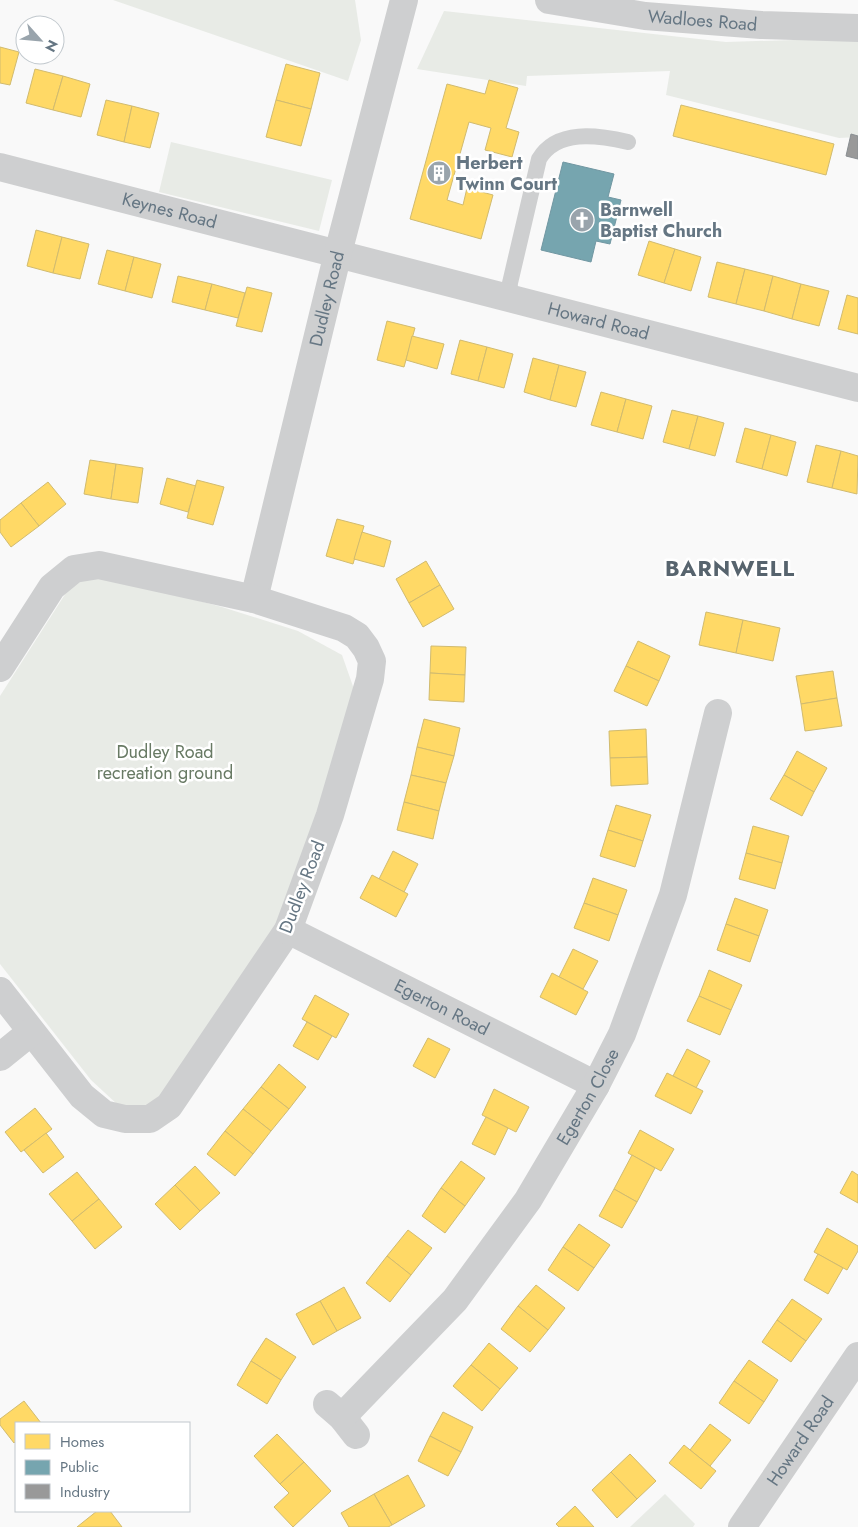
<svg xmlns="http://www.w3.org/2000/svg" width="858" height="1527" font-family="Jost,sans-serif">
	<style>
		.green { fill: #e8ebe6 }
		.homes { fill: #ffd966; stroke: #d1bb6f }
		.public { fill: #76a5af; stroke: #7197a2 }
		.industry { fill: #999; stroke: #898e92 }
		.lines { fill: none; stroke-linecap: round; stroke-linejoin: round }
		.service { stroke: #cecfd0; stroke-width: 16 }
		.minor { stroke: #cecfd0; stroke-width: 28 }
		.labels { text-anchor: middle; stroke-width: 5; stroke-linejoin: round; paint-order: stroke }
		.street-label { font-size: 18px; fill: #657683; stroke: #fff }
		.poi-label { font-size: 18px; font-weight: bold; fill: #657683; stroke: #fff; text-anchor: start }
		.park-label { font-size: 18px; fill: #687a64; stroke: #fff }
		.district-label { font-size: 22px; font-weight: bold; letter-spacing: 1px; fill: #57646e; stroke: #fff }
	</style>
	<rect width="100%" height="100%" fill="#f9f9f9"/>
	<g class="green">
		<path d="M113 0H355L361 40 348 81Z"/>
		<path d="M444 11 726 42 858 38V137L839 138 666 95 670 71 527 76 526 86 417 69Z"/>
		<path d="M171 142 332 180 319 231 159 192Z"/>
		<path d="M91 576 117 579 222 607 298 631 342 655 355 692 326 805 279 919 182 1076 145 1109 118 1105 91 1080 0 964V696L71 585Z"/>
		<path d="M665 1494 695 1524 693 1527H630Z"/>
	</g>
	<g class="homes">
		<path d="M0 47 19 52 10 85 0 83Z"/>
		<path d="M286 64 320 73 311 109 276 100Z"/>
		<path d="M35 69 63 76 53 110 26 103Z"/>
		<path d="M63 76 90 84 81 117 53 110Z"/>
		<path d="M489 80 518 88 506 128 519 132 512 157 485 150 491 128 469 122 447 200 463 205 467 188 493 195 481 239 410 219 447 84 485 94Z"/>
		<path d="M106 100 132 106 124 142 97 135Z"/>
		<path d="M276 100 311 109 301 146 266 137Z"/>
		<path d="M681 105 834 144 826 175 673 136Z"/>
		<path d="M132 106 159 113 150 148 124 142Z"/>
		<path d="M36 230 62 237 53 273 27 266Z"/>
		<path d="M62 237 89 244 80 279 53 273Z"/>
		<path d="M649 241 675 249 664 283 638 275Z"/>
		<path d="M675 249 701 257 691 291 664 283Z"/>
		<path d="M107 250 134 257 125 291 98 284Z"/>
		<path d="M134 257 161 264 152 298 125 291Z"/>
		<path d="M717 262 745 269 736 304 708 297Z"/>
		<path d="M745 269 773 276 764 311 736 304Z"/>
		<path d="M178 276 212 284 205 310 172 302Z"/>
		<path d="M773 276 801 284 792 319 764 311Z"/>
		<path d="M212 284 245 293 238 318 205 310Z"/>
		<path d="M801 284 829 291 819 326 792 319Z"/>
		<path d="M247 287 272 293 262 332 236 326Z"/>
		<path d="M847 295 858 298V334L838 329Z"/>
		<path d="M387 321 415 328 404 367 377 360Z"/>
		<path d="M412 336 444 344 437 369 406 360Z"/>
		<path d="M460 340 487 347 478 381 451 374Z"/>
		<path d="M487 347 513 354 504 388 478 381Z"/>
		<path d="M533 358 559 365 550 400 524 392Z"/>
		<path d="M559 365 586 372 576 407 550 400Z"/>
		<path d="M601 392 626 399 617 432 591 425Z"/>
		<path d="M626 399 652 406 643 439 617 432Z"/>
		<path d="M672 410 698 416 689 449 663 442Z"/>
		<path d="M698 416 724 423 715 456 689 449Z"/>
		<path d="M745 428 771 435 762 469 736 462Z"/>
		<path d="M771 435 796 442 787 476 762 469Z"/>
		<path d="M816 445 841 451 832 488 807 482Z"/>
		<path d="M841 451 858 456 857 494 832 488Z"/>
		<path d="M90 460 116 464 111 499 84 494Z"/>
		<path d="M116 464 143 468 138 503 111 499Z"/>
		<path d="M167 478 196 486 188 512 160 504Z"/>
		<path d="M197 480 224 487 213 525 187 518Z"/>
		<path d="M48 482 66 504 39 526 21 503Z"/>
		<path d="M21 503 39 526 11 547 0 532V520Z"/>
		<path d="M337 519 364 526 353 564 326 556Z"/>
		<path d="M362 532 391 541 384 567 354 559Z"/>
		<path d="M426 561 440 585 409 603 396 579Z"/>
		<path d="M440 585 454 609 423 627 409 603Z"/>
		<path d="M706 612 743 620 736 653 699 645Z"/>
		<path d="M743 620 780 628 773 661 736 653Z"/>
		<path d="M638 641 670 656 659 681 626 666Z"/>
		<path d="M431 646 466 647 465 675 430 673Z"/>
		<path d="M626 666 659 681 647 706 614 691Z"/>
		<path d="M833 671 837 698 801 704 796 676Z"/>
		<path d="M430 673 465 675 464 702 429 700Z"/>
		<path d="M837 698 842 726 805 731 801 704Z"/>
		<path d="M424 719 460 728 454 756 417 747Z"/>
		<path d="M646 729 647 757 610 758 609 731Z"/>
		<path d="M417 747 454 756 446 783 411 775Z"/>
		<path d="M797 751 827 768 814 792 784 775Z"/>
		<path d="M647 757 648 784 611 786 610 758Z"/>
		<path d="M411 775 446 783 439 811 404 802Z"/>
		<path d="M784 775 814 792 802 816 770 799Z"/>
		<path d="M404 802 439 811 433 839 397 830Z"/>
		<path d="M616 805 651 815 643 841 608 830Z"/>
		<path d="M753 826 789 836 782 863 746 853Z"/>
		<path d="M608 830 643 841 635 867 600 856Z"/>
		<path d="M393 851 418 864 404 892 379 879Z"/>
		<path d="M746 853 782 863 775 889 739 879Z"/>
		<path d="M372 875 408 894 396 917 360 898Z"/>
		<path d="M593 878 627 890 618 915 584 903Z"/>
		<path d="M735 898 768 910 759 936 726 924Z"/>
		<path d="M584 903 618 915 609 941 574 928Z"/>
		<path d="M726 924 759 936 750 962 717 950Z"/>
		<path d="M573 949 598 961 583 989 559 977Z"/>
		<path d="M709 970 742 985 731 1010 699 996Z"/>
		<path d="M552 973 588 992 576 1015 540 997Z"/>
		<path d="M315 995 349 1014 336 1038 302 1019Z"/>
		<path d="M699 996 731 1010 720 1035 687 1021Z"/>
		<path d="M307 1022 332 1036 318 1060 293 1046Z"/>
		<path d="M428 1038 450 1049 435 1078 413 1066Z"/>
		<path d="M687 1049 710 1061 696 1088 673 1076Z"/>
		<path d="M279 1064 306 1087 289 1109 261 1087Z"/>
		<path d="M667 1073 703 1091 691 1114 655 1096Z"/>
		<path d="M261 1087 289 1109 271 1131 243 1109Z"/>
		<path d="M494 1089 529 1107 516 1132 482 1115Z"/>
		<path d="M35 1108 52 1129 21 1152 5 1132Z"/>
		<path d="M243 1109 271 1131 253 1154 225 1131Z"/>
		<path d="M486 1117 508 1128 495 1155 472 1144Z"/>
		<path d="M640 1130 674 1149 661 1171 628 1153Z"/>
		<path d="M225 1131 253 1154 235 1176 207 1154Z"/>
		<path d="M46 1133 64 1157 43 1173 24 1150Z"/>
		<path d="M632 1155 655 1168 637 1202 614 1189Z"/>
		<path d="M461 1161 485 1178 465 1206 441 1188Z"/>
		<path d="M195 1166 220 1193 200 1211 175 1185Z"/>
		<path d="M852 1171 858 1175V1203L840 1193Z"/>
		<path d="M77 1172 99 1199 72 1221 49 1194Z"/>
		<path d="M175 1185 200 1211 180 1230 155 1204Z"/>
		<path d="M441 1188 465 1206 445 1233 422 1216Z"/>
		<path d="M614 1189 637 1202 622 1228 599 1216Z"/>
		<path d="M99 1199 122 1227 95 1249 72 1221Z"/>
		<path d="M579 1224 610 1245 594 1268 563 1247Z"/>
		<path d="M827 1228 858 1246V1251L847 1270 814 1252Z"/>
		<path d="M408 1230 432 1248 411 1275 387 1256Z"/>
		<path d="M563 1247 594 1268 578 1291 548 1270Z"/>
		<path d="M818 1254 843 1268 828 1294 804 1280Z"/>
		<path d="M387 1256 411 1275 390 1302 366 1283Z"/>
		<path d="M536 1285 565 1308 548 1330 518 1306Z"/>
		<path d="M344 1287 361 1318 337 1331 320 1301Z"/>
		<path d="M792 1299 822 1319 806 1341 777 1320Z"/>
		<path d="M320 1301 337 1331 313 1345 296 1314Z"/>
		<path d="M518 1306 548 1330 530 1352 501 1329Z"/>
		<path d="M777 1320 806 1341 791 1362 762 1342Z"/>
		<path d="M266 1338 296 1357 281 1380 251 1361Z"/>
		<path d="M489 1343 518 1368 500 1389 471 1365Z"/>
		<path d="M749 1360 778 1380 764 1402 734 1381Z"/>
		<path d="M251 1361 281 1380 267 1404 237 1385Z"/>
		<path d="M471 1365 500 1389 482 1411 453 1386Z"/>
		<path d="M734 1381 764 1402 749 1424 719 1403Z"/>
		<path d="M24 1401 41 1423H16V1441L14 1443 0 1425V1419Z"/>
		<path d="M443 1412 473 1427 461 1452 430 1436Z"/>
		<path d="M710 1424 731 1440 710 1466 690 1450Z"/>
		<path d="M277 1434 304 1462 280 1484 254 1456Z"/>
		<path d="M430 1436 461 1452 448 1476 418 1461Z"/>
		<path d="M684 1445 716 1471 701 1489 669 1463Z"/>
		<path d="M630 1454 656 1481 637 1499 611 1472Z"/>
		<path d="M304 1462 331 1491 293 1527 274 1507 289 1493 280 1484Z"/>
		<path d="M611 1472 637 1499 617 1518 592 1490Z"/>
		<path d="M408 1475 425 1506 392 1525 374 1494Z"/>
		<path d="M374 1494 392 1525 388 1527H349L341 1513Z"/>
		<path d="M575 1506 594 1527H559L556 1524Z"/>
		<path d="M97 1511H110L122 1527H77Z"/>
	</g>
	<path class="public" d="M563 162 614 174 608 197 621 200 610 244 596 241 591 262 541 250Z"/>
	<path class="industry" d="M851 134 858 136V159L846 156Z"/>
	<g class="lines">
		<path class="service" d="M509 297 510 283 539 159C557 129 597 135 628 142"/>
		<g class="minor">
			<path id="s1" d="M549 0 645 16 761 25 858 28"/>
			<path id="s2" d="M0 167 858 388"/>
			<path id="s3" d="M254 599 338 253 404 0"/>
			<path d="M0 668 52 587 74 569 99 565 254 599 344 628 357 636 366 648 372 661 370 679 330 815 288 930 169 1106 150 1119H125L104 1114 82 1096 0 991"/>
			<path id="s4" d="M288 930 596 1085"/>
			<path d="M0 1057 31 1032"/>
			<path d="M327 1404 342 1417 356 1435"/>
			<path id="s5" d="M342 1417 455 1300 528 1200 596 1085 622 1034 673 895 718 713"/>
			<path id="s6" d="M742 1527 858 1356"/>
		</g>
	</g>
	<defs>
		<symbol id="building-disc" viewBox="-11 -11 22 22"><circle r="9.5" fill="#99a4ac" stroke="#fff"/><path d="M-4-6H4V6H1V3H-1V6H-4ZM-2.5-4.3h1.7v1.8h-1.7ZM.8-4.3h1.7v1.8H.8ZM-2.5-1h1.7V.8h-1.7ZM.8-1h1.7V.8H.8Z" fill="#fff"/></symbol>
		<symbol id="church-disc" viewBox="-11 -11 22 22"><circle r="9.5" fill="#99a4ac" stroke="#fff"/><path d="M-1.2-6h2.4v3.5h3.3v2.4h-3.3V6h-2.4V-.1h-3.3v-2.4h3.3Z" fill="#fff"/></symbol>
	</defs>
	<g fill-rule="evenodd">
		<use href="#building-disc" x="425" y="159" width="28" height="28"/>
		<use href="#church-disc" x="568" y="206" width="28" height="28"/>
	</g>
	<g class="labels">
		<g class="street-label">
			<text dy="6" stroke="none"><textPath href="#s1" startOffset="155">Wadloes Road</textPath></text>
			<text dy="6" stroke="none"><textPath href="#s2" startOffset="175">Keynes Road</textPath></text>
			<text dy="6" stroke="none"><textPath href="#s3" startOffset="309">Dudley Road</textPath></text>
			<text dy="6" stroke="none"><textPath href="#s2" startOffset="618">Howard Road</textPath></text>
			<text transform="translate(302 887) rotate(-69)" y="6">Dudley Road</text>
			<text dy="6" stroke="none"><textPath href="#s4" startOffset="172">Egerton Road</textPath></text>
			<text dy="6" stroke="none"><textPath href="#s5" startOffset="406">Egerton Close</textPath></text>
			<text dy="6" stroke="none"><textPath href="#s6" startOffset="104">Howard Road</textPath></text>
		</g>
		<g class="poi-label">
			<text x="456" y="169">Herbert<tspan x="456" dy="21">Twinn Court</tspan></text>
			<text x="600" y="216">Barnwell<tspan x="600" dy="21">Baptist Church</tspan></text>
		</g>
		<g class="park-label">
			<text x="165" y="758">Dudley Road<tspan x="165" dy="21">recreation ground</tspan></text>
		</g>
		<g class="district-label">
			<text x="730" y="576">BARNWELL</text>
		</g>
	</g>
	<rect x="15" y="1422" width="175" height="90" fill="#ffffff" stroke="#c1c8cd"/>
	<rect x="25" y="1434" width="25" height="15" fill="#ffd966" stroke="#c1c8cd"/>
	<text x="60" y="1447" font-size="15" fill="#657683">Homes</text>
	<rect x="25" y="1460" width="25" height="15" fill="#76a5af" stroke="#c1c8cd"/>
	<text x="60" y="1472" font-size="15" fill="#657683">Public</text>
	<rect x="25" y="1484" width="25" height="15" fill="#999999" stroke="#c1c8cd"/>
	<text x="60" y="1497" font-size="15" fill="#657683">Industry</text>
	<g transform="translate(40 40) rotate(117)"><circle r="24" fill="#ffffff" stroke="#c1c8cd"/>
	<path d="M0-4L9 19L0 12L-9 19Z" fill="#99a4ac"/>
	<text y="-8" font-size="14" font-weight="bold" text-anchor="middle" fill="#657683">N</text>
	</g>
</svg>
